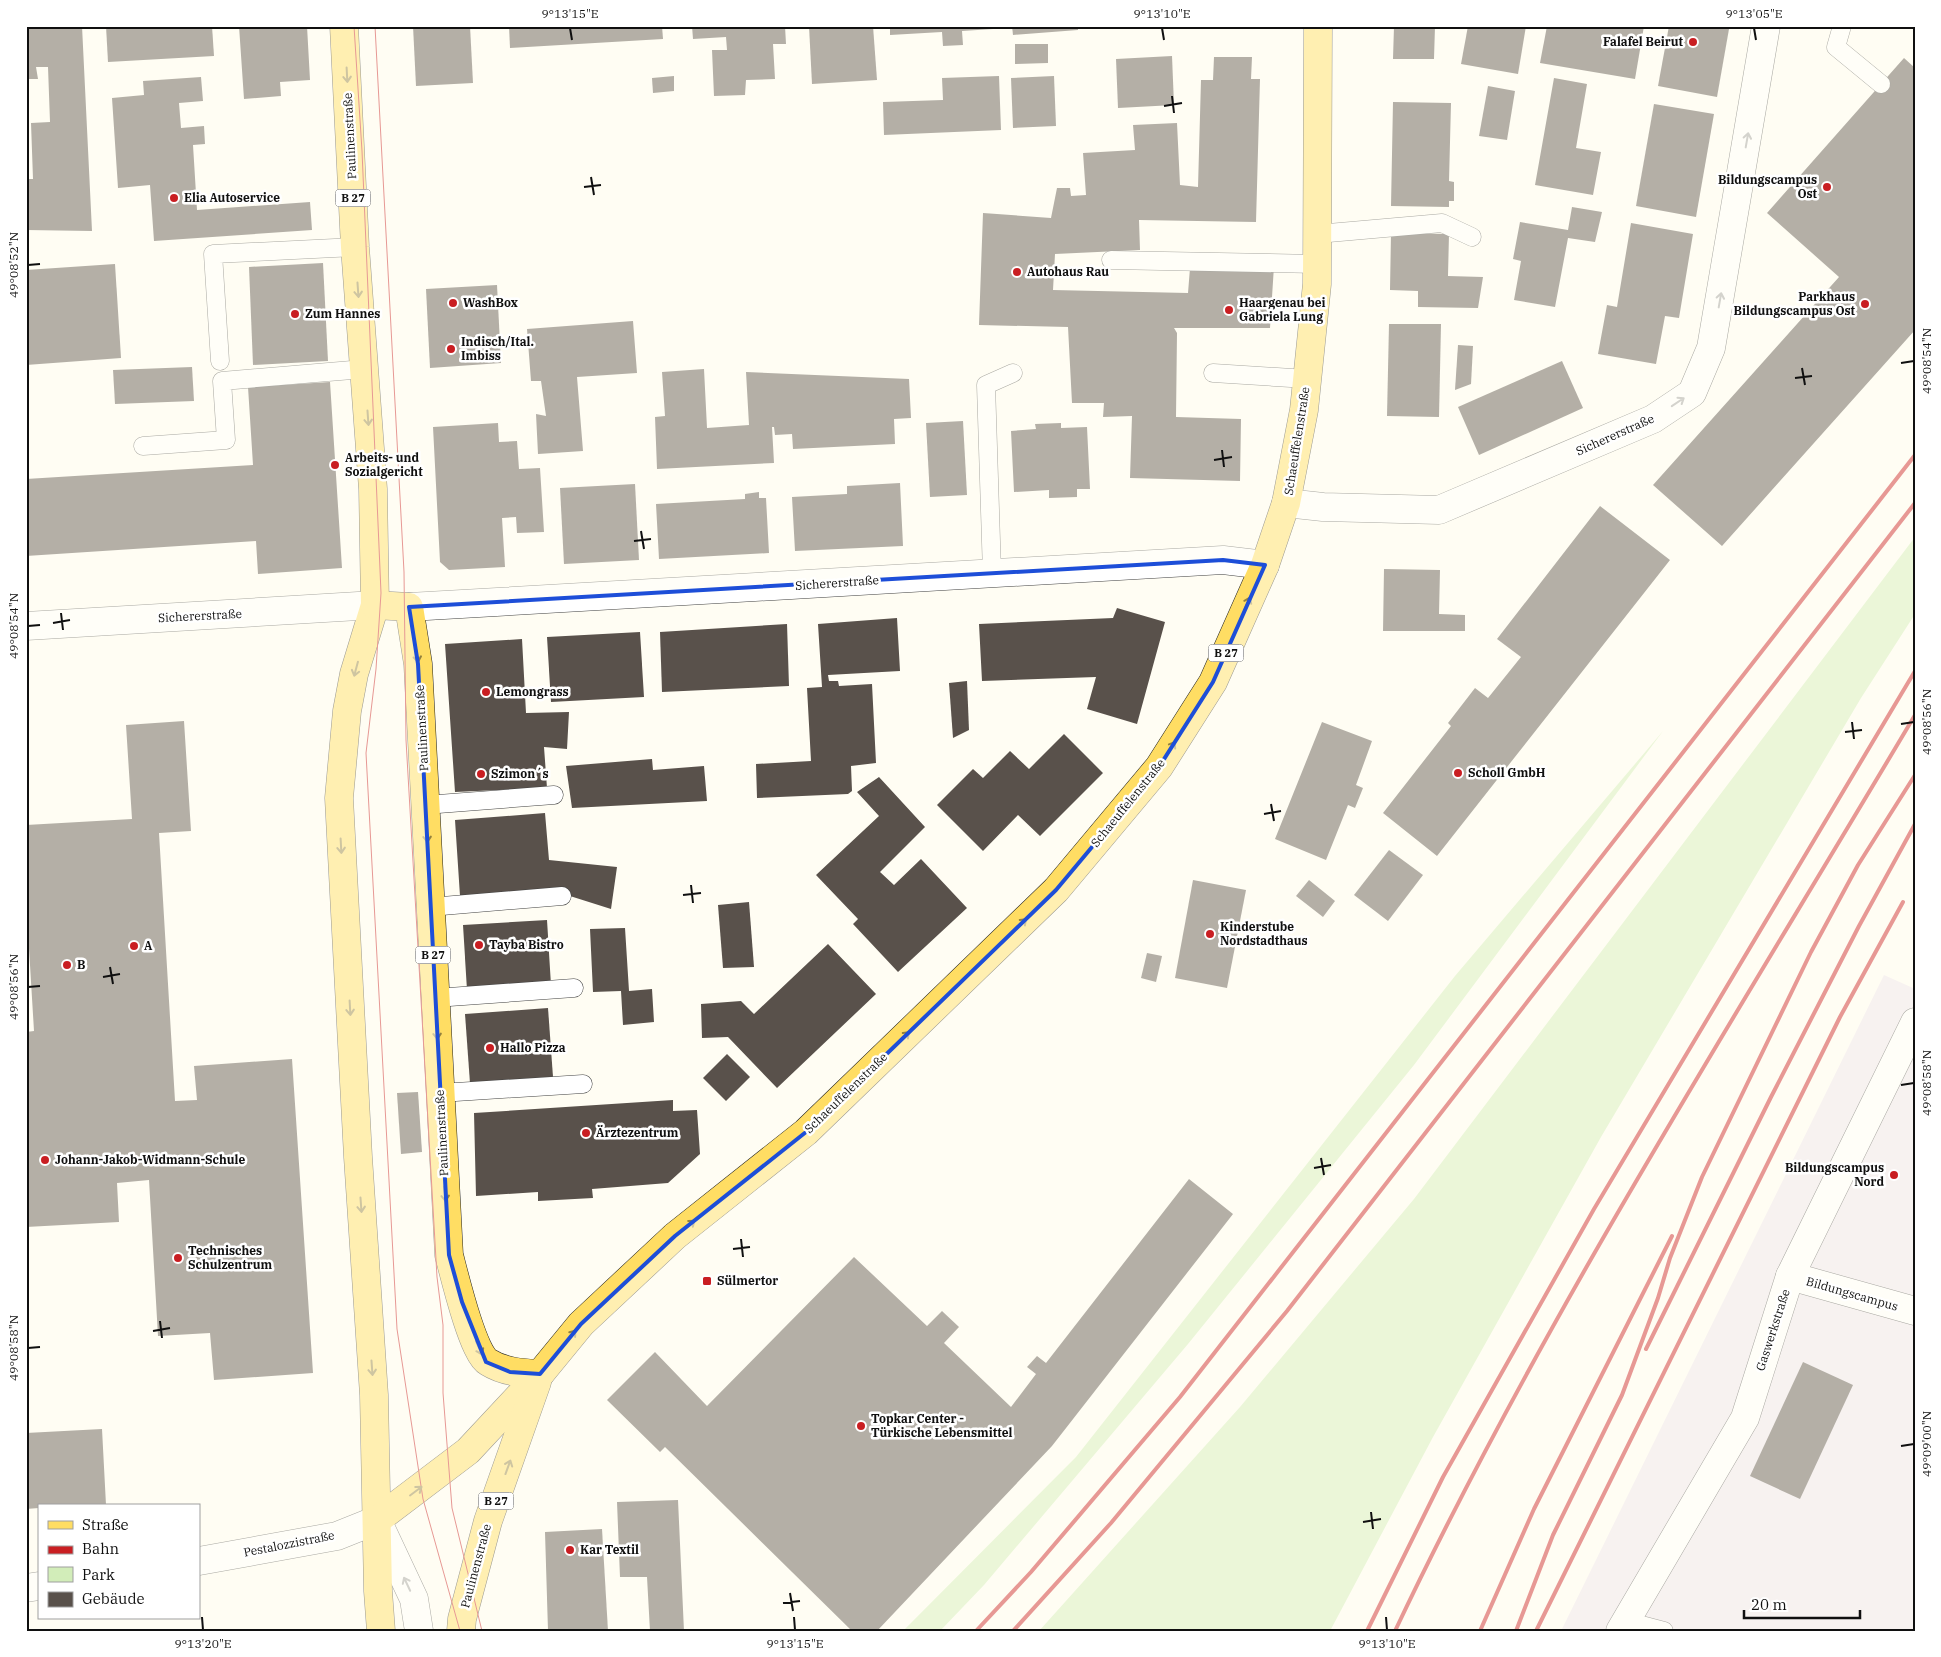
<svg xmlns="http://www.w3.org/2000/svg" width="1941" height="1657" font-family="'IBM Plex Serif',serif">
	<style>
		.industrial { fill: #eee4ee }
		.green { fill: #d2edb9 }
		.building { fill: #59514b }
		.lines { fill: none; stroke-linecap: round; stroke-linejoin: round }
		.service-casing { stroke: #434343; stroke-width: 19 }
		.minor-casing { stroke: #434343; stroke-width: 29 }
		.primary-casing { stroke: #212121; stroke-width: 29 }
		.service { stroke: #fff; stroke-width: 18 }
		.minor { stroke: #fff; stroke-width: 28 }
		.primary { stroke: #ffdd63; stroke-width: 28 }
		.tram { stroke: #c91e22; stroke-width: 1 }
		.rail { stroke: #c91e22; stroke-width: 4 }
		.oneway { stroke: #93813e }
		.oneway2 { stroke: #9f9f9f }
		.marked { fill: none; stroke: #1d4ed8; stroke-width: 4; stroke-linejoin: round }
		.ticks { fill: none; stroke: #101010; stroke-width: 2 }
		.poi-dot { fill: #c91e22; stroke: #fff; stroke-width: 2 }
		.labels { text-anchor: middle; stroke-width: 5; stroke-linejoin: round; paint-order: stroke }
		.shield { fill: #fff; stroke: #585858; stroke-width: 1 }
		.shield-label { font-size: 11px; font-weight: bold; fill: #101010 }
		.poi-label { font-size: 12px; font-weight: bold; fill: #101010; stroke: #fff; text-anchor: start }
		.street-label { font-size: 12px; fill: #101010; stroke: #fff }
		.neatline { fill: none; stroke: #101010; stroke-width: 2 }
		.ticks-label { font-size: 12px; text-anchor: middle; fill: #101010 }
	</style>
	<rect width="100%" height="100%" fill="#fffdf3"/>
	<path class="industrial" d="M1884 975 1913 988 1915 985V1631H1561Z"/>
	<g class="green">
		<path d="M1915 537V614L1861 698 1601 1137 1433 1437 1330 1631H1039L1240 1407 1414 1199Z"/>
		<path d="M1663 731 1414 1065 1188 1344 984 1585 940 1631H903L1076 1457 1455 976Z"/>
	</g>
	<g class="building">
		<path d="M26 26H82L92 231 26 230V179H33L31 123 50 122 48 67H36L38 79H26Z"/>
		<path d="M106 26H212L214 56 108 62Z"/>
		<path d="M239 26H307L310 80 280 82 281 96 244 99Z"/>
		<path d="M413 26H470L473 83 416 86Z"/>
		<path d="M509 26H662L663 39 510 48Z"/>
		<path d="M692 26H785L786 44H773L775 79 746 80 745 95 714 96 712 50H727L726 37 693 39Z"/>
		<path d="M809 26H873L877 80 812 84Z"/>
		<path d="M890 26H993V29L962 31 963 45 943 46 942 32 890 35Z"/>
		<path d="M1012 26H1078V30L1013 35Z"/>
		<path d="M1394 26H1435L1434 59H1393Z"/>
		<path d="M1468 26H1526L1518 74 1461 64Z"/>
		<path d="M1547 26H1644L1635 79 1540 63Z"/>
		<path d="M1669 26H1714L1729 29 1717 97 1658 86Z"/>
		<path d="M1015 44H1048V63L1015 64Z"/>
		<path d="M1172 56 1174 105 1118 108 1116 59Z"/>
		<path d="M1214 57H1252L1251 79H1260L1256 222 1139 220 1140 250 1055 254 1053 290 1188 293 1190 268 1274 266 1270 328H1174L1177 333 1176 417 1241 419 1240 481 1130 478 1132 416 1103 417 1104 403H1072L1068 327 979 325 983 213 1051 218 1057 188H1070L1071 196 1086 195 1083 153 1135 150 1133 125 1177 123 1180 185 1198 187 1201 80H1213Z"/>
		<path d="M1904 58 1915 68V330L1722 546 1653 485 1839 277 1767 213Z"/>
		<path d="M674 76V91L653 93 652 78Z"/>
		<path d="M999 76 1001 130 884 135 883 102 943 100 942 78Z"/>
		<path d="M1054 76 1056 126 1013 128 1011 78Z"/>
		<path d="M201 77 203 101 179 103 181 128 204 126 205 144 193 145 197 210 310 202 312 230 154 241 150 185 118 188 112 98 144 95 143 81Z"/>
		<path d="M1554 78 1587 84 1576 148 1601 152 1593 195 1535 185Z"/>
		<path d="M1488 86 1515 91 1507 140 1479 136Z"/>
		<path d="M1393 102 1451 103 1449 181 1454 182V201H1449V207L1391 206Z"/>
		<path d="M1654 104 1714 114 1696 217 1636 206Z"/>
		<path d="M1572 207 1602 212 1595 242 1568 238 1555 307 1514 300 1521 261 1513 259 1520 222 1568 230Z"/>
		<path d="M1631 223 1693 234 1679 318 1665 316 1656 364 1598 354 1607 305 1617 307Z"/>
		<path d="M1391 233 1449 234 1448 276 1483 277 1478 308 1418 307V291L1390 290Z"/>
		<path d="M323 263 328 361 253 365 249 267Z"/>
		<path d="M115 264 121 358 26 365V270Z"/>
		<path d="M497 285 501 363 430 368 426 289Z"/>
		<path d="M633 321 637 373 577 377 583 451 538 454 536 414 546 416 541 381H531L527 329Z"/>
		<path d="M1389 324H1441L1439 417 1387 416Z"/>
		<path d="M1458 345 1473 346 1471 384 1455 390Z"/>
		<path d="M1562 361 1583 408 1479 455 1458 407Z"/>
		<path d="M192 367 194 401 115 404 113 370Z"/>
		<path d="M704 369 707 428 749 425 746 372 909 379 911 418 894 419 895 444 793 449 792 434 775 435 774 427H772L774 463 657 469 655 417 665 416 662 372Z"/>
		<path d="M330 382 342 568 258 574 256 541 26 556V479L253 465 248 387Z"/>
		<path d="M963 421 967 495 930 497 926 423Z"/>
		<path d="M498 423 499 442 517 441 519 469 540 468 544 532 517 533 516 517 502 518 505 567 449 570 440 562 433 427Z"/>
		<path d="M1061 423V428L1087 427 1090 489H1077V497L1049 498V490L1014 492 1011 431 1036 429 1035 424Z"/>
		<path d="M900 483 903 546 795 551 792 497 847 494V486Z"/>
		<path d="M635 484 639 560 564 564 560 488Z"/>
		<path d="M759 492V498H766L769 553 659 559 656 504 745 499V494Z"/>
		<path d="M1600 506 1670 560 1437 856 1383 813 1451 726 1448 723 1475 688 1488 698 1521 657 1497 639Z"/>
		<path d="M1384 569 1440 570 1439 614 1465 615V631H1383Z"/>
		<path d="M1117 608 1165 622 1137 724 1087 709 1096 677 982 681 979 624 1113 618Z"/>
		<path d="M897 618 900 671 828 675 829 681H838L839 686 872 684 876 763 851 766 852 791 848 794 757 798 756 764 811 761 807 688 822 687 818 624Z"/>
		<path d="M787 624 789 686 662 692 660 632Z"/>
		<path d="M640 632 644 697 551 702 547 637Z"/>
		<path d="M522 639 526 713 569 712 567 749 544 747 547 788 455 792 445 644Z"/>
		<path d="M967 681 969 730 953 738 949 683Z"/>
		<path d="M184 721 191 831 159 833 175 1101 197 1100 194 1066 292 1059 313 1373 214 1380 210 1333 158 1336 149 1180 117 1183 119 1222 26 1227V1032L34 1031 26 899V825L132 819 126 725Z"/>
		<path d="M1322 722 1372 741 1356 785 1363 788 1355 808 1348 805 1326 860 1275 839Z"/>
		<path d="M1064 734 1103 773 1040 836 1018 815 983 851 937 805 973 769 983 778 1010 751 1029 769Z"/>
		<path d="M652 759 653 770 704 766 707 801 572 808 566 766Z"/>
		<path d="M879 777 925 827 880 872 894 885 921 859 967 908 898 972 853 924 858 919 816 875 879 816 857 792Z"/>
		<path d="M545 813 549 860 617 867 611 909 551 890 460 896 455 820Z"/>
		<path d="M1389 850 1423 875 1388 921 1354 895Z"/>
		<path d="M1193 880 1246 890 1227 988 1175 978Z"/>
		<path d="M1309 880 1335 901 1323 917 1296 896Z"/>
		<path d="M749 902 754 967 723 968 718 905Z"/>
		<path d="M547 920 551 985 467 990 463 925Z"/>
		<path d="M625 928 629 991 652 989 654 1022 623 1025 621 991 593 992 590 929Z"/>
		<path d="M828 944 876 994 777 1088 728 1037 702 1038 701 1004 741 1001 754 1014Z"/>
		<path d="M1147 953 1162 956 1156 982 1141 978Z"/>
		<path d="M548 1008 553 1077 470 1083 465 1014Z"/>
		<path d="M727 1054 750 1077 726 1101 703 1078Z"/>
		<path d="M418 1092 422 1152 401 1154 397 1093Z"/>
		<path d="M673 1100V1111L697 1110 700 1154 668 1183 592 1189 593 1198 538 1201V1192L476 1196 474 1113Z"/>
		<path d="M1189 1179 1233 1214 1052 1446 877 1631H852L665 1447 660 1452 607 1400 655 1352 707 1406 854 1257 927 1326 942 1311 959 1327 944 1343 1011 1407 1036 1374 1027 1367 1037 1356 1046 1363Z"/>
		<path d="M1803 1362 1853 1385 1800 1499 1750 1476Z"/>
		<path d="M102 1429 106 1505 39 1506V1508L26 1509V1433Z"/>
		<path d="M678 1500 684 1631H650L647 1577H620L617 1502Z"/>
		<path d="M602 1529 608 1631H548L545 1532Z"/>
	</g>
	<g class="lines">
		<defs>
			<g id="service">
				<path d="M1842 26 1836 47 1881 84"/>
				<path d="M1317 234 1442 223 1472 237"/>
				<path d="M1111 260 1317 264"/>
				<path d="M220 361 213 254 355 247"/>
				<path d="M1213 373 1307 379"/>
				<path d="M143 446 226 440 222 381 364 369"/>
				<path d="M992 573 986 385 1013 373"/>
				<path d="M425 805 554 795"/>
				<path d="M430 907 562 896"/>
				<path d="M435 998 574 988"/>
				<path d="M440 1093 583 1084"/>
				<path d="M1626 1621 1664 1631"/>
			</g>
			<g id="minor">
				<path d="M1286 503 1323 507 1439 510 1653 419 1692 393 1711 348 1766 26"/>
				<path d="M409 607 1223 560 1265 565"/>
				<path d="M26 626 375 605"/>
				<path d="M1790 1276 1915 1311"/>
				<path d="M199 1561 337 1536 377 1520 414 1599 419 1631"/>
				<path d="M26 1588 39 1586"/>
				<path d="M1620 1631 1745 1418 1790 1276 1915 1022"/>
			</g>
			<g id="primary">
				<path d="M344 26 355 247 373 489 375 605 354 674 347 711 339 798 358 1157 374 1395 378 1591 381 1631"/>
				<path d="M375 605 409 607 418 664 449 1255C454 1274 473 1354 488 1362 504 1372 521 1373 540 1374"/>
				<path d="M377 1520 468 1451 540 1374 581 1324 675 1236 806 1132 1056 890 1159 767 1213 682 1265 565 1286 503 1304 410 1317 284 1318 26"/>
				<path d="M461 1631 462 1619 488 1521 537 1382"/>
			</g>
		</defs>
		<use href="#service" class="service-casing"/>
		<use href="#minor" class="minor-casing"/>
		<use href="#primary" class="primary-casing"/>
		<use href="#service" class="service"/>
		<use href="#minor" class="minor"/>
		<use href="#primary" class="primary"/>
		<g class="tram">
			<path d="M354 26 362 151 381 593 376 669 366 753 397 1329 423 1499 460 1631"/>
			<path d="M375 26 404 572 406 740 437 1277 443 1325V1393L452 1508 482 1631"/>
		</g>
		<g class="rail">
			<path d="M1646 1349 1771 1097 1859 926 1915 824"/>
			<path d="M976 1631 1031 1572 1180 1397 1915 455"/>
			<path d="M1013 1631 1111 1523 1287 1311 1915 503"/>
			<path d="M1367 1631 1443 1477 1594 1209 1915 671"/>
			<path d="M1395 1631C1545 1314 1736 1017 1915 715"/>
			<path d="M1480 1631 1534 1509 1672 1236"/>
			<path d="M1516 1631 1553 1535 1622 1395 1658 1298 1670 1258 1702 1177 1811 952 1858 865 1915 775"/>
			<path d="M1536 1631 1840 1017 1903 902"/>
		</g>
	</g>
	<defs><path id="oneway-shaft" d="M-6 0H5M1.5-3L5.5 0L1.5 3" fill="none" stroke-width="1.6" stroke-linecap="round" stroke-linejoin="round" transform="scale(1.25)"/></defs>
	<g class="oneway">
		<use href="#oneway-shaft" transform="translate(347 75) rotate(87)"/>
		<use href="#oneway-shaft" transform="translate(358 290) rotate(86)"/>
		<use href="#oneway-shaft" transform="translate(368 418) rotate(86)"/>
		<use href="#oneway-shaft" transform="translate(1247 604) rotate(-66)"/>
		<use href="#oneway-shaft" transform="translate(417 655) rotate(81)"/>
		<use href="#oneway-shaft" transform="translate(356 669) rotate(105)"/>
		<use href="#oneway-shaft" transform="translate(1171 748) rotate(-57)"/>
		<use href="#oneway-shaft" transform="translate(427 835) rotate(87)"/>
		<use href="#oneway-shaft" transform="translate(341 846) rotate(87)"/>
		<use href="#oneway-shaft" transform="translate(1021 924) rotate(-44)"/>
		<use href="#oneway-shaft" transform="translate(350 1008) rotate(87)"/>
		<use href="#oneway-shaft" transform="translate(437 1032) rotate(87)"/>
		<use href="#oneway-shaft" transform="translate(904 1037) rotate(-44)"/>
		<use href="#oneway-shaft" transform="translate(445 1194) rotate(86)"/>
		<use href="#oneway-shaft" transform="translate(361 1205) rotate(86)"/>
		<use href="#oneway-shaft" transform="translate(689 1225) rotate(-38)"/>
		<use href="#oneway-shaft" transform="translate(571 1336) rotate(-51)"/>
		<use href="#oneway-shaft" transform="translate(479 1348) rotate(66)"/>
		<use href="#oneway-shaft" transform="translate(372 1368) rotate(86)"/>
		<use href="#oneway-shaft" transform="translate(508 1467) rotate(-70)"/>
		<use href="#oneway-shaft" transform="translate(416 1491) rotate(-37)"/>
	</g>
	<g class="oneway2">
		<use href="#oneway-shaft" transform="translate(1747 140) rotate(-80)"/>
		<use href="#oneway-shaft" transform="translate(1720 300) rotate(-80)"/>
		<use href="#oneway-shaft" transform="translate(1678 402) rotate(-34)"/>
		<use href="#oneway-shaft" transform="translate(407 1584) rotate(-115)"/>
	</g>
	<path d="M0 0H1941V1657H0ZM1223 560 1265 565 1213 682 1159 767 1056 890 806 1132 675 1236 581 1324 540 1374 510 1372 486 1362 462 1302 449 1255 418 664 409 607Z" fill="#fffdf3" fill-opacity=".55" fill-rule="evenodd"/>
	<path class="marked" d="M1223 560 1265 565 1213 682 1159 767 1056 890 806 1132 675 1236 581 1324 540 1374 510 1372 486 1362 462 1302 449 1255 418 664 409 607Z"/>
	<path class="ticks" d="M570 28 572 40M1162 28 1164 40M1754 28 1756 40M1172 96 1174 113M1164 106 1182 103M591 177 594 195M584 187 601 185M28 265 40 264M1901 363 1914 361M1802 368 1805 385M1795 378 1812 376M1222 450 1224 467M1214 460 1232 457M641 531 644 549M634 541 651 539M61 613 63 630M53 623 70 620M28 626 40 625M1852 722 1854 739M1901 724 1914 722M1845 732 1862 730M1271 804 1274 821M1264 814 1281 811M691 885 693 903M683 895 701 893M110 967 113 984M103 977 120 974M28 987 40 986M1901 1085 1914 1083M1321 1158 1324 1175M1314 1168 1331 1165M741 1239 743 1257M733 1249 750 1247M160 1321 162 1338M153 1331 170 1328M28 1348 40 1347M1901 1446 1914 1444M1371 1512 1373 1529M1363 1522 1381 1519M790 1593 793 1611M783 1603 800 1601M202 1617 203 1630M794 1617 795 1630M1386 1617 1387 1630"/>
	<g class="poi-dot">
		<circle cx="1693" cy="42" r="5"/>
		<circle cx="1827" cy="187" r="5"/>
		<circle cx="174" cy="198" r="5"/>
		<circle cx="1017" cy="272" r="5"/>
		<circle cx="453" cy="303" r="5"/>
		<circle cx="1865" cy="304" r="5"/>
		<circle cx="1229" cy="310" r="5"/>
		<circle cx="295" cy="314" r="5"/>
		<circle cx="451" cy="349" r="5"/>
		<circle cx="335" cy="465" r="5"/>
		<circle cx="486" cy="692" r="5"/>
		<circle cx="1458" cy="773" r="5"/>
		<circle cx="481" cy="774" r="5"/>
		<circle cx="1210" cy="934" r="5"/>
		<circle cx="479" cy="945" r="5"/>
		<circle cx="134" cy="946" r="5"/>
		<circle cx="67" cy="965" r="5"/>
		<circle cx="490" cy="1048" r="5"/>
		<circle cx="586" cy="1133" r="5"/>
		<circle cx="45" cy="1160" r="5"/>
		<circle cx="1894" cy="1175" r="5"/>
		<circle cx="178" cy="1258" r="5"/>
		<rect x="702" y="1276" width="10" height="10" rx="2.5"/>
		<circle cx="861" cy="1426" r="5"/>
		<circle cx="570" cy="1550" r="5"/>
	</g>
	<g class="labels">
		<g class="shield">
			<rect x="335.5" y="189.5" width="35" height="17" rx="4"/>
			<rect x="1208.5" y="644.5" width="35" height="17" rx="4"/>
			<rect x="415.5" y="946.5" width="35" height="17" rx="4"/>
			<rect x="478.5" y="1492.5" width="35" height="17" rx="4"/>
		</g>
		<g class="shield-label">
			<text x="353" y="202">B 27</text>
			<text x="1226" y="657">B 27</text>
			<text x="433" y="959">B 27</text>
			<text x="496" y="1505">B 27</text>
		</g>
		<g class="poi-label">
			<text x="1683" y="46" text-anchor="end">Falafel Beirut</text>
			<text x="1817" y="184" text-anchor="end">Bildungscampus<tspan x="1817" dy="14">Ost</tspan></text>
			<text x="184" y="202">Elia Autoservice</text>
			<text x="1027" y="276">Autohaus Rau</text>
			<text x="1855" y="301" text-anchor="end">Parkhaus<tspan x="1855" dy="14">Bildungscampus Ost</tspan></text>
			<text x="463" y="307">WashBox</text>
			<text x="1239" y="307">Haargenau bei<tspan x="1239" dy="14">Gabriela Lung</tspan></text>
			<text x="305" y="318">Zum Hannes</text>
			<text x="461" y="346">Indisch/Ital.<tspan x="461" dy="14">Imbiss</tspan></text>
			<text x="345" y="462">Arbeits- und<tspan x="345" dy="14">Sozialgericht</tspan></text>
			<text x="496" y="696">Lemongrass</text>
			<text x="1468" y="777">Scholl GmbH</text>
			<text x="491" y="778">Szimon´s</text>
			<text x="1220" y="931">Kinderstube<tspan x="1220" dy="14">Nordstadthaus</tspan></text>
			<text x="489" y="949">Tayba Bistro</text>
			<text x="144" y="950">A</text>
			<text x="77" y="969">B</text>
			<text x="500" y="1052">Hallo Pizza</text>
			<text x="596" y="1137">Ärztezentrum</text>
			<text x="55" y="1164">Johann-Jakob-Widmann-Schule</text>
			<text x="1884" y="1172" text-anchor="end">Bildungscampus<tspan x="1884" dy="14">Nord</tspan></text>
			<text x="188" y="1255">Technisches<tspan x="188" dy="14">Schulzentrum</tspan></text>
			<text x="717" y="1285">Sülmertor</text>
			<text x="871" y="1423">Topkar Center -<tspan x="871" dy="14">Türkische Lebensmittel</tspan></text>
			<text x="580" y="1554">Kar Textil</text>
		</g>
		<g class="street-label">
			<text transform="translate(350 136) rotate(-93)" y="4">Paulinenstraße</text>
			<text transform="translate(1615 435) rotate(-24)" y="4">Sichererstraße</text>
			<text transform="translate(1297 441) rotate(-81)" y="4">Schaeuffelenstraße</text>
			<text transform="translate(837 583) rotate(-4)" y="4">Sichererstraße</text>
			<text transform="translate(200 616) rotate(-3)" y="4">Sichererstraße</text>
			<text transform="translate(422 728) rotate(-93)" y="4">Paulinenstraße</text>
			<text transform="translate(1128 803) rotate(-51)" y="4">Schaeuffelenstraße</text>
			<text transform="translate(846 1093) rotate(-44)" y="4">Schaeuffelenstraße</text>
			<text transform="translate(442 1133) rotate(-93)" y="4">Paulinenstraße</text>
			<text transform="translate(1852 1294) rotate(16)" y="4">Bildungscampus</text>
			<text transform="translate(1773 1330) rotate(-72)" y="4">Gaswerkstraße</text>
			<text transform="translate(289 1544) rotate(-11)" y="4">Pestalozzistraße</text>
			<text transform="translate(476 1566) rotate(-75)" y="4">Paulinenstraße</text>
		</g>
	</g>
	<rect width="1941" height="1657" fill="none" stroke="#ffffff" stroke-width="55"/>
	<rect x="38" y="1504" width="162" height="115" fill="#ffffff" stroke="#9f9f9f"/>
	<rect x="48" y="1521" width="25" height="8" fill="#ffdd63" stroke="#9f9f9f"/>
	<text x="82" y="1530" font-size="15" fill="#101010">Straße</text>
	<rect x="48" y="1546" width="25" height="8" fill="#c91e22" stroke="#9f9f9f"/>
	<text x="82" y="1554" font-size="15" fill="#101010">Bahn</text>
	<rect x="48" y="1567" width="25" height="15" fill="#d2edb9" stroke="#9f9f9f"/>
	<text x="82" y="1580" font-size="15" fill="#101010">Park</text>
	<rect x="48" y="1592" width="25" height="15" fill="#59514b" stroke="#9f9f9f"/>
	<text x="82" y="1604" font-size="15" fill="#101010">Gebäude</text>
	<path d="M1744 1610v8h116v-8" fill="none" stroke="#101010" stroke-width="2.5"/>
	<text x="1751" y="1610" font-size="15" fill="#101010" stroke="#ffffff" stroke-width="4" paint-order="stroke">20 m</text>
	<rect x="28" y="28" width="1886" height="1602" class="neatline"/>
	<g class="ticks-label">
		<text x="570" y="18">9°13'15"E</text>
		<text x="1162" y="18">9°13'10"E</text>
		<text x="1754" y="18">9°13'05"E</text>
		<text transform="translate(14 265) rotate(-90)" y="4">49°08'52"N</text>
		<text transform="translate(1927 361) rotate(-90)" y="4">49°08'54"N</text>
		<text transform="translate(14 626) rotate(-90)" y="4">49°08'54"N</text>
		<text transform="translate(1927 722) rotate(-90)" y="4">49°08'56"N</text>
		<text transform="translate(14 987) rotate(-90)" y="4">49°08'56"N</text>
		<text transform="translate(1927 1083) rotate(-90)" y="4">49°08'58"N</text>
		<text transform="translate(14 1348) rotate(-90)" y="4">49°08'58"N</text>
		<text transform="translate(1927 1444) rotate(-90)" y="4">49°09'00"N</text>
		<text x="203" y="1648">9°13'20"E</text>
		<text x="795" y="1648">9°13'15"E</text>
		<text x="1387" y="1648">9°13'10"E</text>
	</g>
</svg>
